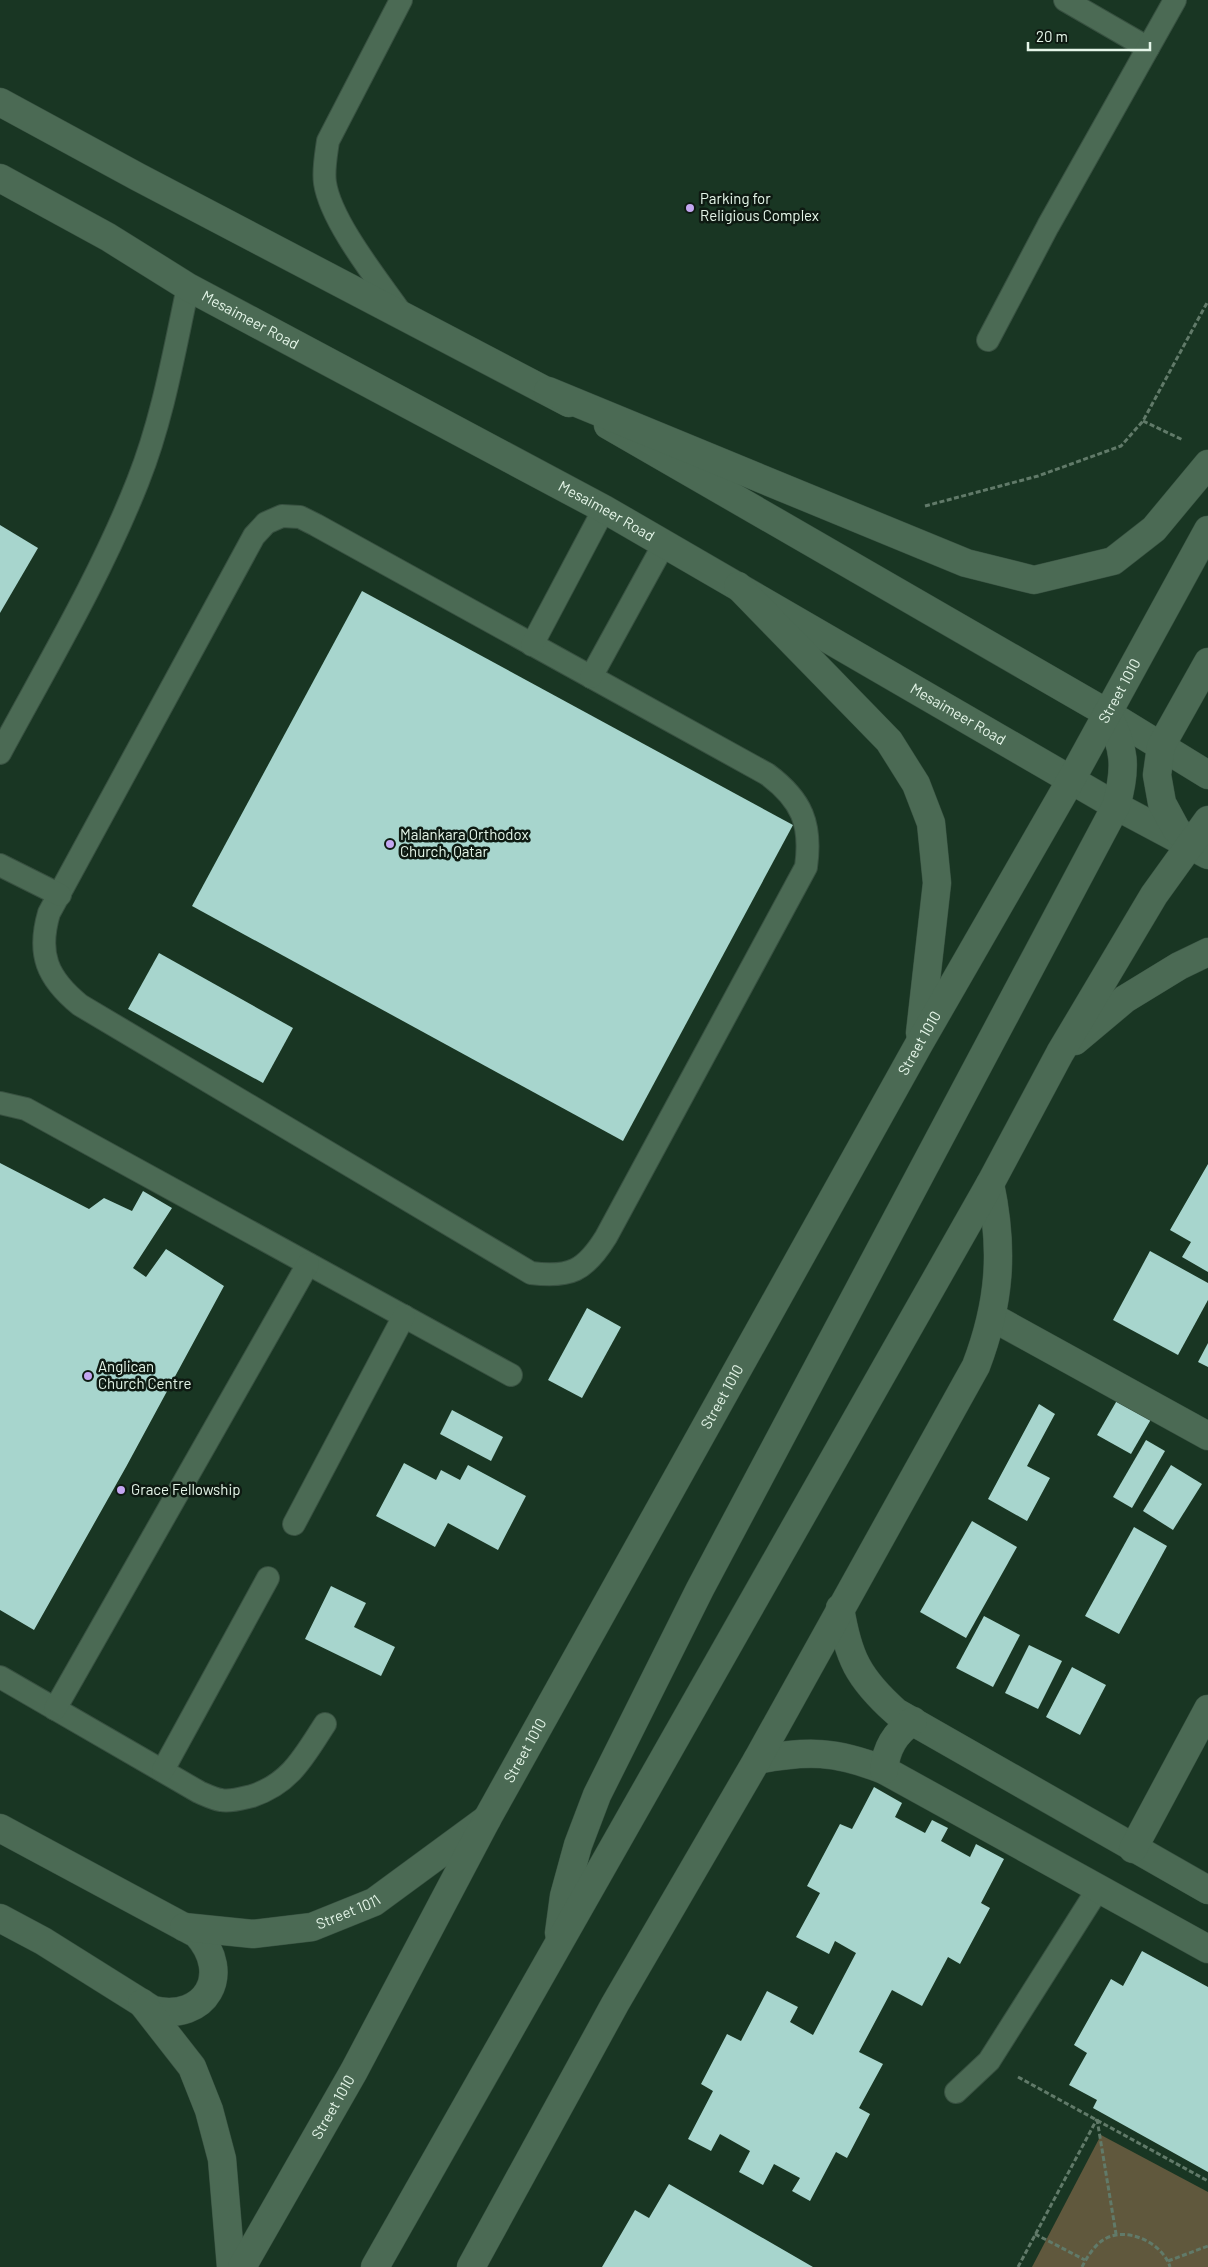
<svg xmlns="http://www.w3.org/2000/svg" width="1208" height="2267" font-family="Barlow,sans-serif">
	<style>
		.green { fill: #60583d }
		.building { fill: #a7d5cd }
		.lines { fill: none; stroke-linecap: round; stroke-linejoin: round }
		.service-casing { stroke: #385141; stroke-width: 24 }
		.minor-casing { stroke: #385141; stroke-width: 29 }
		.tertiary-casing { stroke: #385141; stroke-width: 29 }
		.path { stroke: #617a69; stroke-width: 3; stroke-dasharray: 5 2.5; stroke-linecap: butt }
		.service { stroke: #4b6a54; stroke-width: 22 }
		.minor { stroke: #4b6a54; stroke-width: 28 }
		.tertiary { stroke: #4b6a54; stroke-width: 28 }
		.poi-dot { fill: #c4a7f1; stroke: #0e1a12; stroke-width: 2 }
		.labels { text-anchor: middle; stroke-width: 5; stroke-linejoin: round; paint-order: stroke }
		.poi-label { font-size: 15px; fill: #e5f6e9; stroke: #0e1a12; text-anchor: start }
		.street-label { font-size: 15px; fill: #e5f6e9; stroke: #0e1a12 }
	</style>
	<rect width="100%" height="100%" fill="#193623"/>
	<path class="green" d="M1101 2135 1208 2192V2267H1032Z"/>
	<g class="building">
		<path d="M0 525 38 548 0 613Z"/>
		<path d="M362 591 793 825 623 1141 192 906Z"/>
		<path d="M159 953 293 1028 263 1083 128 1009Z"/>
		<path d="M0 1163 89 1209 104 1198 132 1211 143 1191 172 1208 133 1268 146 1277 166 1249 224 1286 126 1467 34 1630 0 1610Z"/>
		<path d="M1208 1164V1272L1182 1257 1191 1242 1170 1230Z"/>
		<path d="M1150 1251 1208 1283V1300L1178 1355 1113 1320Z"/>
		<path d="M587 1308 621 1327 582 1398 548 1380Z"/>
		<path d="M1208 1343V1367L1198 1362Z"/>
		<path d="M1123 1390 1157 1409 1131 1454 1097 1435Z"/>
		<path d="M1039 1404 1055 1414 1027 1466 1050 1478 1027 1521 988 1499Z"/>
		<path d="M452 1410 503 1437 491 1461 440 1434Z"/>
		<path d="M1146 1440 1165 1451 1132 1508 1113 1497Z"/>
		<path d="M404 1463 436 1480 441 1470 460 1480 468 1465 526 1496 498 1550 448 1523 435 1547 376 1516Z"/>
		<path d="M1171 1465 1202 1484 1173 1530 1143 1511Z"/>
		<path d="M972 1521 1017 1547 966 1638 920 1612Z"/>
		<path d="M1134 1527 1167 1546 1119 1634 1085 1616Z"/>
		<path d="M331 1586 366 1603 354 1627 395 1647 381 1676 305 1639Z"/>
		<path d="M984 1616 1020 1635 993 1687 956 1668Z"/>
		<path d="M1029 1645 1062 1661 1038 1709 1005 1693Z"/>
		<path d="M1072 1667 1106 1685 1080 1735 1046 1717Z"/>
		<path d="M874 1787 902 1803 895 1817 925 1833 932 1820 948 1828 941 1841 970 1857 976 1844 1004 1859 981 1903 990 1908 960 1964 948 1957 922 2006 892 1990 859 2052 883 2064 859 2108 870 2114 847 2158 836 2152 810 2201 792 2191 800 2178 774 2164 763 2185 739 2172 750 2151 720 2134 711 2151 688 2139 713 2091 701 2084 727 2034 741 2041 767 1991 798 2007 790 2022 813 2035 856 1953 835 1941 829 1954 796 1937 820 1893 807 1886 840 1824 852 1829Z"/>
		<path d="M1142 1951 1208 1987V2172L1093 2108 1097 2100 1069 2085 1087 2053 1074 2045 1111 1979 1123 1986Z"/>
		<path d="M669 2184 813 2267H602L635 2210 649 2218Z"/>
	</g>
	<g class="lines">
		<defs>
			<g id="service">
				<path d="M1065 0 1148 48"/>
				<path d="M401 313C378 280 331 222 325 183 323 170 326 155 328 141L401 0"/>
				<path d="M988 340 1048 226 1175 0"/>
				<path d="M282 516 300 517 316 525 767 774C802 800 812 824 806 867L606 1237C585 1271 570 1278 531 1273L80 1005C47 978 37 954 49 913L254 536 266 523Z"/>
				<path d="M532 645 604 509"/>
				<path d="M591 677 664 544"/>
				<path d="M0 753C48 664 101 575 138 481 163 418 174 352 188 287"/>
				<path d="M0 865 60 895"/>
				<path d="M0 1103 26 1109 511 1375"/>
				<path d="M294 1524 404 1316"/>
				<path d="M0 1677 199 1792C206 1795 214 1799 221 1800 231 1802 243 1798 252 1796 291 1783 304 1756 325 1724"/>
				<path d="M55 1709 308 1264"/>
				<path d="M163 1770 268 1578"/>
				<path d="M956 2092 989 2061 1098 1889"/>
			</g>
			<g id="minor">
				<path d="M0 102 138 177 569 403"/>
				<path id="s1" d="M0 178 108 237 188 287 604 509 1116 806 1208 855"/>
				<path d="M608 425 1107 713 1208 775"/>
				<path d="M992 1317 1208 1436"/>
				<path d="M840 1608C848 1657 858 1678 896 1712L1208 1890"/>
				<path d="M757 1760C807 1750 836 1751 884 1770L1208 1949"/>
				<path d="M884 1770C886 1748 895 1733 913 1721"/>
				<path d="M0 1828 197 1934C233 1974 206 2022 153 2010L43 1941 0 1918"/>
				<path d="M1133 1849 1208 1709"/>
				<path id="s2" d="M184 1927 253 1934 312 1927 374 1902 487 1819"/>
				<path d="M142 2003 192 2067 209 2110 222 2159 231 2267"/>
				<path d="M471 2267 615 2004 757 1760 976 1366C1000 1303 1004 1250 990 1184"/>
			</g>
			<g id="tertiary">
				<path d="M548 391 966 563 1034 580 1113 561 1154 529 1208 464"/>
				<path d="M738 586 889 741 916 784 931 823 937 883 920 1033"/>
				<path d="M1191 845 1176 829 1162 803 1157 775 1161 746 1208 662"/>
				<path d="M1075 1041 1125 999 1179 966 1208 952"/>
				<path d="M559 1933 564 1896 578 1845 597 1795 700 1589 1116 806C1127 768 1125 747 1107 713"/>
				<path id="s3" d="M242 2267 354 2071 487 1819 919 1044 1072 778 1208 530"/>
				<path d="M375 2267 990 1184 1060 1053 1154 895 1208 820"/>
			</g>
		</defs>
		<use href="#service" class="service-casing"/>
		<use href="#minor" class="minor-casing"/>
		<use href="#tertiary" class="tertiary-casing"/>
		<g class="path">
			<path d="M1143 421 1183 440"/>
			<path d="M925 506 1038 476 1121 446 1143 421 1208 301"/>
			<path d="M1018 2077 1208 2181"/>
			<path d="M1097 2119 1116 2234"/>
			<path d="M1035 2234 1085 2260"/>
			<path d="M1168 2261 1208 2246"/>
			<path d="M1018 2267 1097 2119"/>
			<path d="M1082 2267C1087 2257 1094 2246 1103 2240 1126 2225 1163 2243 1170 2267"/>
		</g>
		<use href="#service" class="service"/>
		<use href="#minor" class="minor"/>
		<use href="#tertiary" class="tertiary"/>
	</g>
	<g class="poi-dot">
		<circle cx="690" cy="208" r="5"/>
		<circle cx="390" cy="844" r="5"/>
		<circle cx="88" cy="1376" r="5"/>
		<circle cx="121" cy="1490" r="5"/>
	</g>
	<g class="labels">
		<g class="poi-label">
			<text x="700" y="204">Parking for<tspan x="700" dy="17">Religious Complex</tspan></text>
			<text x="400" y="840">Malankara Orthodox<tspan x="400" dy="17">Church, Qatar</tspan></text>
			<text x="98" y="1372">Anglican<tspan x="98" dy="17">Church Centre</tspan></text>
			<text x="131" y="1495">Grace Fellowship</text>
		</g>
		<g class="street-label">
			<text dy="5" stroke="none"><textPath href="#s1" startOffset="288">Mesaimeer Road</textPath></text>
			<text dy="5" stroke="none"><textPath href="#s1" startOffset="692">Mesaimeer Road</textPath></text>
			<text dy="5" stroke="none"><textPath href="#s3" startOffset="1804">Street 1010</textPath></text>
			<text dy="5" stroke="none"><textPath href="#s1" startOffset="1098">Mesaimeer Road</textPath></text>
			<text dy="5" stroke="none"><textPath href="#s3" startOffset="1399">Street 1010</textPath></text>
			<text dy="5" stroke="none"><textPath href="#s3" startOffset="994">Street 1010</textPath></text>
			<text dy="5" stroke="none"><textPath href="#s3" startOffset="589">Street 1010</textPath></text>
			<text dy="5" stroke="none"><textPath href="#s2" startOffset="168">Street 1011</textPath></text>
			<text dy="5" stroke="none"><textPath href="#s3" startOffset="184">Street 1010</textPath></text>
		</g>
	</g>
	<path d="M1028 42v8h122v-8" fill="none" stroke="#e5f6e9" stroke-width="2.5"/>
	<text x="1036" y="42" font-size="15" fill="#e5f6e9" stroke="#0e1a12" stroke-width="4" paint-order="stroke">20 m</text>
</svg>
